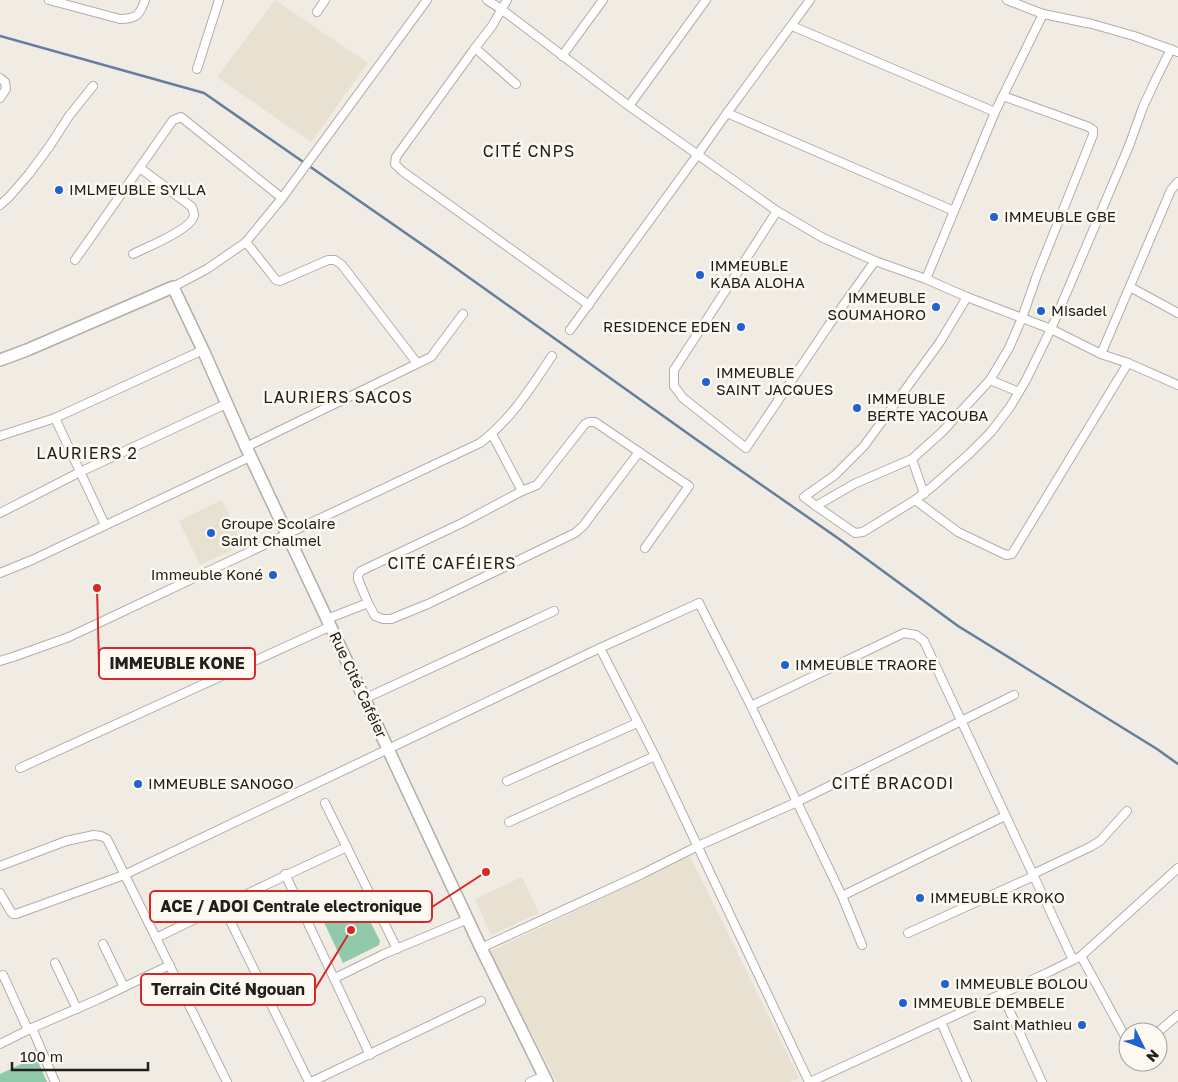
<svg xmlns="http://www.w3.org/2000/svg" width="1178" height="1082" font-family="'Golos Text',sans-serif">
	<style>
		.built { fill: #e8e0d1 }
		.park { fill: #91c9ab }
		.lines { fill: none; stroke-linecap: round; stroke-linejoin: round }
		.stream { stroke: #667e9d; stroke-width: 2.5 }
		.street-casing { stroke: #b3aea7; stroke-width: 10 }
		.secondary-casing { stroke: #b3aea7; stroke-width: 14 }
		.street { stroke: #fff; stroke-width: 8 }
		.secondary { stroke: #fff; stroke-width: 11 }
		.poi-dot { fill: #2062ce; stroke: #fdf9f1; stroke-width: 2 }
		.labels { text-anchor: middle; stroke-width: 5; stroke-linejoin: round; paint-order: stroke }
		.poi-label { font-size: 15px; fill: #21201d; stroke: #fdf9f1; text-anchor: start }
		.street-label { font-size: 15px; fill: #21201d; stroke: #fdf9f1 }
		.neighbourhood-label { font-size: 16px; letter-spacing: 1px; fill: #21201d; stroke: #fdf9f1 }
		.leader { fill: none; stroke: #d62828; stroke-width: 2 }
		.callout-dot { fill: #d62828; stroke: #fdf9f1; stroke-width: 2 }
		.callout { fill: #fdf9f1; stroke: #d62828; stroke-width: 2 }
		.callout-label { font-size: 16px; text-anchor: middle; font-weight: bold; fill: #21201d }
	</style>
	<rect width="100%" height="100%" fill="#f0ebe3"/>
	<g class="built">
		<path d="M275 0 368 63 311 142 217 77Z"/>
		<path d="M222 500 243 545 200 565 179 521Z"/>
		<path d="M690 856 799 1078 790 1082H557L489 952Z"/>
		<path d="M522 877 539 913 491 935 475 899Z"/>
	</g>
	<g class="park">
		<path d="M361 903 380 941 379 945 343 963 323 920Z"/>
		<path d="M36 1057 47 1082H0V1074Z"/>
	</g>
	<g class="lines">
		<path class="stream" d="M0 36 204 93 443 259 697 440 842 541 958 626 1157 749 1178 764"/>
		<defs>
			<g id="street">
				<path d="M49 0 120 19C136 19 140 15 145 0"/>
				<path d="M487 0 501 9 629 106 777 211 823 238 875 261 926 279 967 297 1051 329 1101 354 1128 363 1178 385"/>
				<path d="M507 0 492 26 475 48 396 157 395 164 402 171 589 305"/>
				<path d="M1007 0 1043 14 1092 24 1134 36 1178 52"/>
				<path d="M317 12 325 0"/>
				<path d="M792 26 995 112"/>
				<path d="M475 48 516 84"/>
				<path d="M562 56 603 0"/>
				<path d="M197 69 219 0"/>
				<path d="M0 78 5 82 6 89 0 98"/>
				<path d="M629 106 706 0"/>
				<path d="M727 113 954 211"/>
				<path d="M0 205 9 197 29 174 49 147 69 116 93 86"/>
				<path d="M777 211 674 370V386L683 398 746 448 829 325 875 261"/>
				<path d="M246 242 276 280 280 281 328 260H335L342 265 417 363"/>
				<path d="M133 254C145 248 193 229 194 215 194 213 192 208 192 207L140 168"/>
				<path d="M75 260 173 120 181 117 282 198"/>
				<path d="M926 279 995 112 1043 14"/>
				<path d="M173 287 207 269 246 242 282 198 427 0"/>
				<path d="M1130 287 1178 313"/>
				<path d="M967 297 940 342 864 446 835 475 804 497 816 506 855 533 863 532 915 500 933 486 969 454 991 432 1010 407 1026 380 1051 329 1129 146 1143 107 1156 79 1171 49"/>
				<path d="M570 330 698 154 727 113 810 0"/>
				<path d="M1101 354 1171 190 1178 182"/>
				<path d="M990 380 1019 392"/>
				<path d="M55 418 105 525"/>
				<path d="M492 434 522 491"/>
				<path d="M0 436 55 418 203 350"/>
				<path d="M246 447 431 357 463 314"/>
				<path d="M912 459 924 494"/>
				<path d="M915 500 958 532 1006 555 1012 554 1128 363"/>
				<path d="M816 506 854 484 912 459 942 432 990 380 1009 348 1022 318 1037 275 1093 135V130L1089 127 1003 96"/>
				<path d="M0 513 80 472 226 404"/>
				<path d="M0 573 32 560 250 457"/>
				<path d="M368 603 358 579V575L361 571 462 523 522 491 537 485 585 424 589 422H595L689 486 645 548"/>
				<path d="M327 619 368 603 375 616 383 619H391L428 604 575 533 583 526 639 452"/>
				<path d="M600 648 655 756 809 1082"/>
				<path d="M0 661 13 657 69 637 480 443C511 420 531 387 552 356"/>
				<path d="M364 699 554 611"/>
				<path d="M751 706 904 633 916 635 924 641 1073 960"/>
				<path d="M20 768 331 626"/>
				<path d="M507 781 637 723"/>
				<path d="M325 803 397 949"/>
				<path d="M509 822 655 756"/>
				<path d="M0 866 66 841 94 835 101 836 107 839 156 938"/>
				<path d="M285 874 370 1055"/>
				<path d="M1033 874 1090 847 1100 841 1127 811"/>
				<path d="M0 893 11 912 13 914H16L124 875 600 648 699 603 751 706 842 896 862 945"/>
				<path d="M842 896 1005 816"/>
				<path d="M223 906 309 1082"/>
				<path d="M908 933 1034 876"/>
				<path d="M103 944 124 987"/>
				<path d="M481 948 642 874 698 846 797 802 1014 695"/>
				<path d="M1081 956 1128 1042"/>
				<path d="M55 963 77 1009"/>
				<path d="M3 975 28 1030"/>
				<path d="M335 978 384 954 468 919"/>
				<path d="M1002 994 1042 1082"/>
				<path d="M941 1022 967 1082"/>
				<path d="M32 1028 55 1082"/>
				<path d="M1158 1032 1178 1015"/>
				<path d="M0 1044 32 1028 99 999 170 965"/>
				<path d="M227 1082 156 938C220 907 283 876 347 847"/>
				<path d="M311 1082 481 1001"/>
				<path d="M530 1082 544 1076"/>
				<path d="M810 1082 1047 973 1081 956 1178 868"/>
			</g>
			<path id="secondary" d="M0 360 27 350 173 287 203 350 246 447 327 619 388 749 481 948 547 1082"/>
		</defs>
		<use href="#street" class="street-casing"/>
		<use href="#secondary" class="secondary-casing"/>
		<use href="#street" class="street"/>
		<use href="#secondary" class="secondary"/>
	</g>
	<g class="poi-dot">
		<circle cx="59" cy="190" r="5"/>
		<circle cx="994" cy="217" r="5"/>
		<circle cx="700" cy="275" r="5"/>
		<circle cx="936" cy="307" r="5"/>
		<circle cx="1041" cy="311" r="5"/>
		<circle cx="741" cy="327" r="5"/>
		<circle cx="706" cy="382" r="5"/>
		<circle cx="857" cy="408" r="5"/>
		<circle cx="211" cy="533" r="5"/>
		<circle cx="273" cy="575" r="5"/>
		<circle cx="785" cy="665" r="5"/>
		<circle cx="138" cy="784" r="5"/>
		<circle cx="920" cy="898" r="5"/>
		<circle cx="945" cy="984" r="5"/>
		<circle cx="903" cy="1003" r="5"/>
		<circle cx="1082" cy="1025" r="5"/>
	</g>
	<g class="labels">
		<g class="poi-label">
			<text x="69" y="195">IMLMEUBLE SYLLA</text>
			<text x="1004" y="222">IMMEUBLE GBE</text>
			<text x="710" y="271">IMMEUBLE<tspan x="710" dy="17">KABA ALOHA</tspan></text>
			<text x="926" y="303" text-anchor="end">IMMEUBLE<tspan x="926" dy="17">SOUMAHORO</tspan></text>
			<text x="1051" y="316">Misadel</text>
			<text x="731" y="332" text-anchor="end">RESIDENCE EDEN</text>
			<text x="716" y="378">IMMEUBLE<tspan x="716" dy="17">SAINT JACQUES</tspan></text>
			<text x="867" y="404">IMMEUBLE<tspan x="867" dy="17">BERTE YACOUBA</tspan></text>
			<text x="221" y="529">Groupe Scolaire<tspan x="221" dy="17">Saint Chalmel</tspan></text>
			<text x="263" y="580" text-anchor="end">Immeuble Koné</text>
			<text x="795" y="670">IMMEUBLE TRAORE</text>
			<text x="148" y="789">IMMEUBLE SANOGO</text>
			<text x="930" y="903">IMMEUBLE KROKO</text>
			<text x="955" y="989">IMMEUBLE BOLOU</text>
			<text x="913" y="1008">IMMEUBLE DEMBELE</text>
			<text x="1072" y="1030" text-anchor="end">Saint Mathieu</text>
		</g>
		<g class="street-label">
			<text transform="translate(358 685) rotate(65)" y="5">Rue Cité Caféier</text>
		</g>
		<g class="neighbourhood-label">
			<text x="529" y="157">CITÉ CNPS</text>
			<text x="338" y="403">LAURIERS SACOS</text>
			<text x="87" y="459">LAURIERS 2</text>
			<text x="452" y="569">CITÉ CAFÉIERS</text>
			<text x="893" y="789">CITÉ BRACODI</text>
		</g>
	</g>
	<path class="leader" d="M97 588L99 663M486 872L432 907M351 930L315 989"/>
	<g class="callout-dot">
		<circle cx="97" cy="588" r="5"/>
		<circle cx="486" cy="872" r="5"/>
		<circle cx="351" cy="930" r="5"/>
	</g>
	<g class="callout">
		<rect x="99" y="648" width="156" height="31" rx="5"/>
		<rect x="150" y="891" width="282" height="31" rx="5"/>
		<rect x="141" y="974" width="174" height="31" rx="5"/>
	</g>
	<g class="callout-label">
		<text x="177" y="669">IMMEUBLE KONE</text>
		<text x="291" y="912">ACE / ADOI Centrale electronique</text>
		<text x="228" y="995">Terrain Cité Ngouan</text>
	</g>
	<g transform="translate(1143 1047) rotate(132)"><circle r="24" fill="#fdf9f1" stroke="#a5a29c"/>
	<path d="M0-4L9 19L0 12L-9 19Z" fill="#2062ce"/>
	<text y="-8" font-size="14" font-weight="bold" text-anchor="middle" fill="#21201d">N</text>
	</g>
	<path d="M12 1062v8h136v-8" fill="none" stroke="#21201d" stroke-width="2.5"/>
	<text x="20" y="1062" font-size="15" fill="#21201d" stroke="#fdf9f1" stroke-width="4" paint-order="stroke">100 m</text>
</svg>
